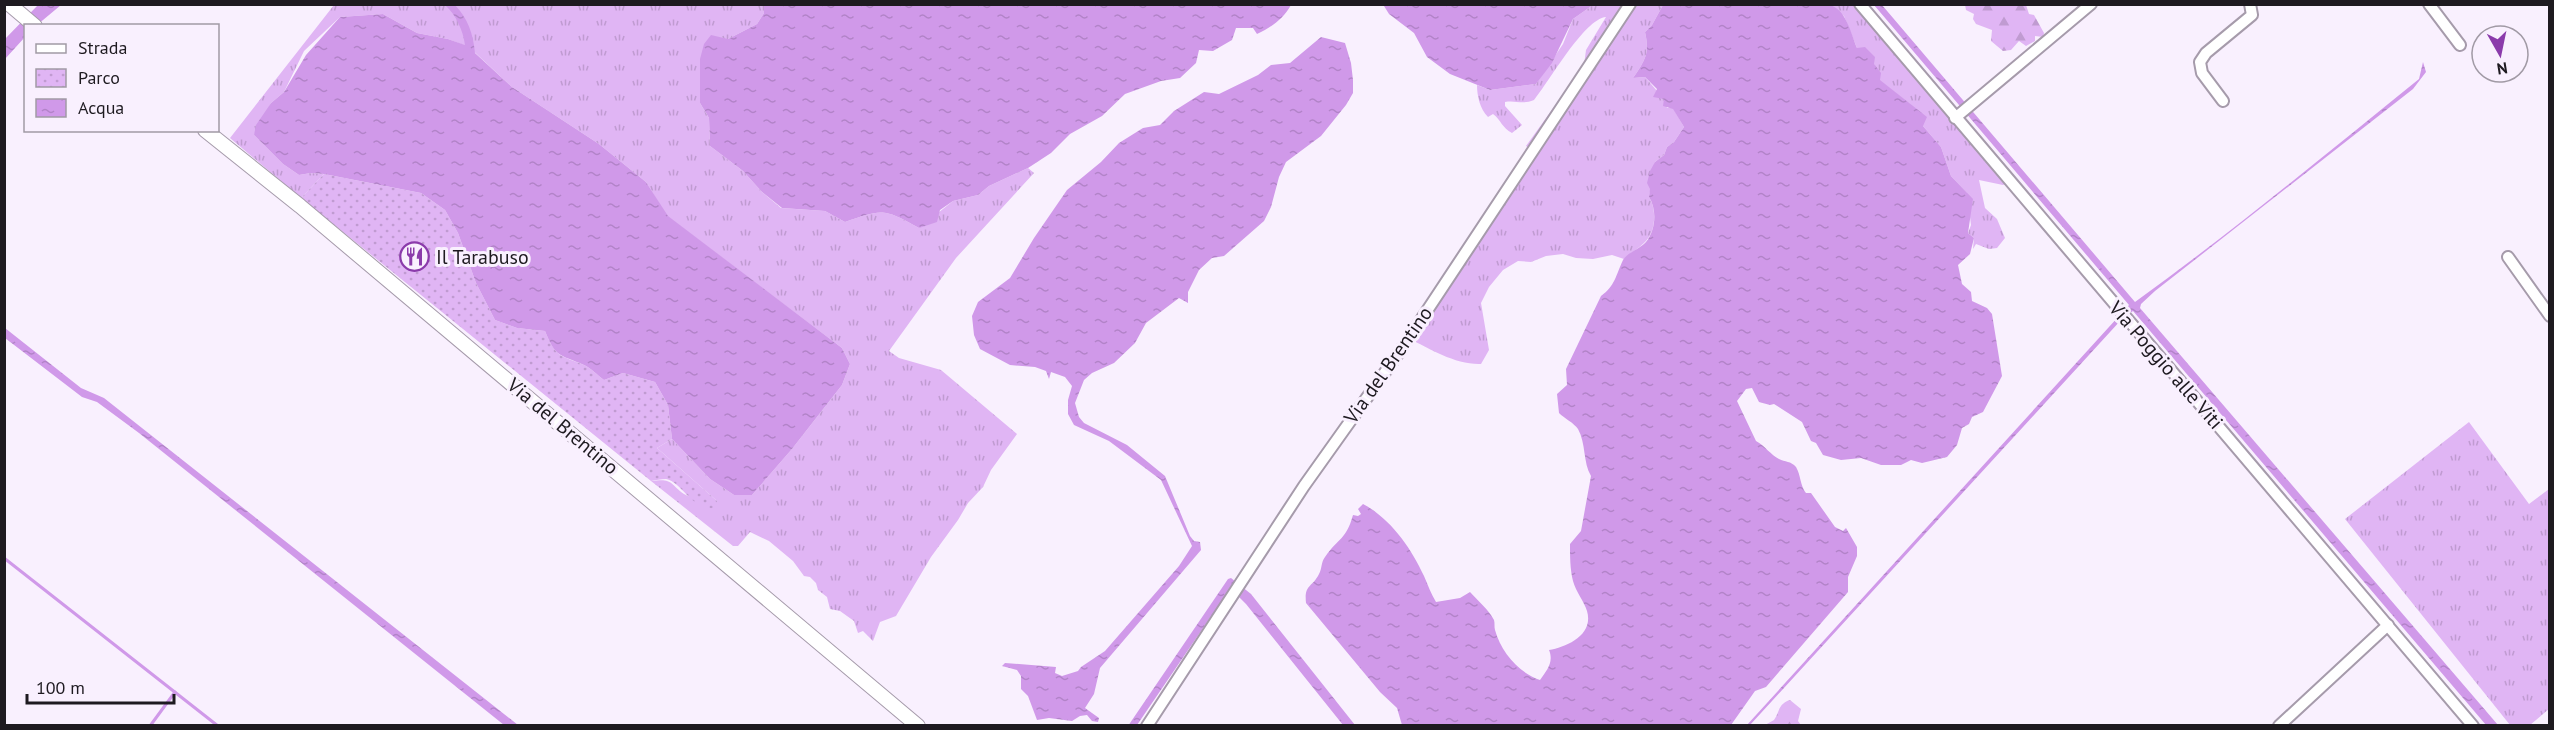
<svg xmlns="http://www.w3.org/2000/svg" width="2554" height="730" font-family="'PT Sans',sans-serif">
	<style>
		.grass { fill: url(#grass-tufts) }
		.forest { fill: url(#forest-firs) }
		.park { fill: url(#park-dots) }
		.water { fill: url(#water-ripples) }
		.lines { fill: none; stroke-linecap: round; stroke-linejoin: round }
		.stream { stroke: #d099e9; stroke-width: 3 }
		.minor-casing { stroke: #a69bab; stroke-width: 14 }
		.tertiary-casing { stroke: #a69bab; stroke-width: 16 }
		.minor { stroke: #fff; stroke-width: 10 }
		.tertiary { stroke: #fff; stroke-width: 14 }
		.labels { text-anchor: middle; stroke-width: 6; stroke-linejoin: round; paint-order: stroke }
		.poi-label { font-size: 20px; fill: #1e1a20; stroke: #f9f0fe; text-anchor: start }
		.street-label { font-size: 20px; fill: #1e1a20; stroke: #f9f0fe }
	</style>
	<defs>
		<pattern id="grass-tufts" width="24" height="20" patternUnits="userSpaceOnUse" patternTransform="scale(1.5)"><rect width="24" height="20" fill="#e0b5f4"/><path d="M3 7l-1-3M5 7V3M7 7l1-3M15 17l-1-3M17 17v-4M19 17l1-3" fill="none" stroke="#c09bd1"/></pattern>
		<pattern id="forest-firs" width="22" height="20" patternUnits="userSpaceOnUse" patternTransform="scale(1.5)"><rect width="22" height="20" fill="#e0b5f4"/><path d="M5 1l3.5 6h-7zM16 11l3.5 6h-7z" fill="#c09bd1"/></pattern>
		<pattern id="park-dots" width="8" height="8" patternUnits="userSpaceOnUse" patternTransform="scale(1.5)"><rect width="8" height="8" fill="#e0b5f4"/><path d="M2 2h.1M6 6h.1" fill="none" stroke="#c09bd1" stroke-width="1.8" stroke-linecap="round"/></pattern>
		<pattern id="water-ripples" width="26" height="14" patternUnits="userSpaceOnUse" patternTransform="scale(1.5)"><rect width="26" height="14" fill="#d099e9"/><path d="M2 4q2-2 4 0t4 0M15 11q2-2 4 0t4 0" fill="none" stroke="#b283c8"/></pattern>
	</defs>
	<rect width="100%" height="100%" fill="#f9f0fe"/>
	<g class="grass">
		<path d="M334 5H764V13L757 24 728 39 701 86 700 103 709 118 710 146 743 171 762 192 781 208 825 211 845 222C883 209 883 208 919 228L953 201 978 195 989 186 1028 168 1034 173 956 258 889 351 899 358 941 370 1017 434 991 470 983 487 968 503 958 520 931 557 896 616 880 622 873 641 863 631 858 633 854 621 840 611 830 609 827 597 818 590 816 583 810 577 804 576 793 561 769 541 750 532 738 546H733L651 481C673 478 669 483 684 494 692 499 708 500 717 501L657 448 672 439 710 479 734 495H752L792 449 842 385 850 364 842 348 667 216 646 182 599 144 512 87 469 47 448 39 417 33 383 14 340 17 304 51 284 92 271 103 254 135 283 164 299 175 311 173 324 174 301 198 230 138Z"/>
		<path d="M1593 5H1663L1652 25 1645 32C1650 54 1645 60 1633 78L1645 77 1664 99 1667 108H1673L1684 127 1674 142 1667 147 1664 155 1655 162 1649 197C1657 209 1656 233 1644 243 1638 249 1630 253 1624 259L1612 255 1593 259 1576 258 1563 254 1546 256 1531 262 1518 261 1503 270 1489 287 1481 303 1489 350 1481 364C1456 365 1430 349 1408 338L1532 150 1526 146 1584 65 1586 50 1606 17C1584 19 1549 82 1534 100 1522 105 1516 100 1505 102V106L1522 125 1512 133C1502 128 1501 120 1493 114L1488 117C1480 109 1477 96 1477 85L1490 90 1536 84 1563 44 1573 19Z"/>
		<path d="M1829 5H1860L2010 182 2003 185 1979 180 1985 208 1997 219 2005 238 1997 248 1989 249 1976 244 1973 249 1974 238 1968 233 1971 225 1967 193 1951 176 1941 147 1923 126 1911 105 1879 80 1857 48 1844 16Z"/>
		<path d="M2469 422 2529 504 2549 489V709L2530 725H2510L2345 519Z"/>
	</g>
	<g class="forest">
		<path d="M1965 5H2026L2029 14 2034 15 2044 33 2043 37 2035 36V41L2026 46 2019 41 2011 50 2003 51 1991 41 1992 30 1976 24 1973 19 1974 14 1966 10Z"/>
		<path d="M1790 700 1801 709 1798 721 1801 725H1765L1774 720C1780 711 1778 704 1790 700Z"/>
	</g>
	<path class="park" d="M324 174 421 193 445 210 458 233 476 283 495 320 517 328 545 331C556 358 560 355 584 365 591 368 597 375 604 380L623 373 655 382 668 405 672 439 657 448 717 501 715 508C692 511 682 482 666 479 661 479 656 480 651 481L301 198Z"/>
	<g class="water">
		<path d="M38 5H61L37 25 26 26 25 37 5 59 4 40Z"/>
		<path d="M445 5H455C468 19 473 33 475 53L512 87 599 144 646 182 668 216 842 348 850 364 842 385 792 449 752 495H734L710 479 672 439 668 405 655 382 623 373 604 380C597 375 591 368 584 365 559 354 556 358 545 331L517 328 495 320 476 283 458 233 445 210 421 193 324 174 311 173 299 175 283 164 254 135 256 125 271 103 284 92 306 55 340 17 383 14 417 33 448 39 465 45C463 30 456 15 445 5Z"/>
		<path d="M764 5V4L1291 5C1283 19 1272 27 1257 34L1253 28H1236L1232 40 1213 51 1199 50 1196 63 1180 78 1161 81 1125 94 1102 116 1070 134 1051 153 1028 168 989 186 978 195 953 201 940 210 937 222 919 228C883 208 883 209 845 222L825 211 782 208 762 192 743 171 710 146 709 118 700 103V59L704 44 711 35 728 39 757 24 764 13Z"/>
		<path d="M1378 5 1593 4V5L1573 19 1552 63 1536 84 1490 90 1450 74 1427 57 1414 33 1389 14 1384 6Z"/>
		<path d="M1829 5C1846 8 1851 34 1857 48L1865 47 1875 57 1874 64 1881 73 1880 80 1927 117 1923 126 1941 147 1951 176 1973 199 1968 233 1974 238 1970 254 1958 265 1962 284 1971 292 1972 301 1987 308 1992 314 2002 376 1983 412 1972 417 1969 424 1962 428 1957 445 1947 457 1922 463 1911 460 1901 465H1881L1861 458 1841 460 1823 455 1816 443 1811 441 1802 422 1774 404 1770 405 1759 402 1752 388 1746 389 1737 401 1756 441C1765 446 1771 455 1779 459 1785 462 1791 461 1796 467 1801 475 1800 486 1806 493H1811L1835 527 1843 531 1846 528 1857 547V556L1848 577V592L1766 687 1755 691 1731 725H1402L1397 708 1380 692 1306 603C1304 584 1312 588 1319 574 1322 569 1321 562 1325 557 1339 537 1346 540 1353 515L1358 516 1361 514 1358 509 1363 504C1391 519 1411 548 1424 576 1428 585 1431 594 1436 602L1460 598 1470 592C1477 600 1489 610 1494 620 1495 623 1494 627 1495 630 1501 652 1519 673 1540 680 1547 670 1554 662 1549 650 1567 647 1594 635 1587 611 1584 601 1576 592 1573 581 1570 569 1570 556 1570 544L1581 531 1591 476C1583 463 1586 443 1578 429 1574 423 1564 418 1559 413L1557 394 1567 385 1566 369 1601 296C1615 286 1616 275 1623 260 1628 252 1640 249 1646 242 1656 230 1657 209 1649 197L1650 189 1647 183 1650 171 1655 162 1664 155 1667 147 1674 142 1684 127 1673 109 1663 106 1664 99 1653 97 1657 89 1645 77 1633 78C1645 60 1650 54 1645 32L1652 25 1663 5Z"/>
		<path d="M1874 5H1882L2135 302C2232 232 2326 154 2419 79L2423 62 2426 72 2413 89 2155 291 2141 304 2140 308 2498 725H2486L2133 311 2121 320 1750 725 1746 726 2129 305Z"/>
		<path d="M1321 37 1345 43 1351 63 1353 80V93L1346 105 1321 136 1286 162 1279 177 1271 207 1264 221 1224 256 1212 258 1199 270 1188 292V303L1179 298 1146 323 1135 343 1114 363 1092 373 1084 380 1075 403 1079 417 1084 423 1127 445 1165 476 1190 536 1194 541 1200 542 1201 550 1100 668 1094 694 1085 708 1099 718 1098 722 1092 721 1087 715 1080 716 1072 721 1049 718 1037 720 1028 696 1021 689V676L1017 670 1002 666 1005 663 1056 667 1055 673 1062 676 1078 671 1081 667 1105 651 1179 566 1192 546 1161 480 1109 441 1074 425 1068 414V400L1072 386 1065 377 1051 372 1049 379 1046 371 1035 367 1010 365 980 349 974 335 972 316 978 302 1010 278 1034 238 1067 190 1101 162 1119 143 1143 128 1160 125 1174 111 1204 92 1219 94 1258 75 1271 65 1290 63Z"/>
		<path d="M5 328 81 388 104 398 518 725H504L139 433 97 402 82 397 5 338Z"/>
		<path d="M1231 578 1251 594 1355 725H1343L1246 604 1232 590H1229L1137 725 1128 726 1228 579Z"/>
	</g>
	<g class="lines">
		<g class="stream">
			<path d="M4 558 218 726"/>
			<path d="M150 726 175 692"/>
		</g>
		<defs>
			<g id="minor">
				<path d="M1860 4 2473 726"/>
				<path d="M2429 4 2460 45"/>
				<path d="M2223 101 2202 73 2200 62 2206 53 2252 15 2250 4"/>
				<path d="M1955 118 2091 4"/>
				<path d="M2508 257 2550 316"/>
				<path d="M1147 726 1304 486 1403 347 1630 4"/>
				<path d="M2279 726 2388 625"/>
			</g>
			<g id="tertiary">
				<path d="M9 4 35 26"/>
				<path d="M205 130 300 206 918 726"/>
			</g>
		</defs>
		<use href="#minor" class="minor-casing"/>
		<use href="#tertiary" class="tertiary-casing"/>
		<use href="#minor" class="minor"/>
		<use href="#tertiary" class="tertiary"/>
	</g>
	<defs>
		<symbol id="restaurant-ring" viewBox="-11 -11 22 22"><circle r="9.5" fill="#f9f0fe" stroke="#8b3bab" stroke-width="1.5"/><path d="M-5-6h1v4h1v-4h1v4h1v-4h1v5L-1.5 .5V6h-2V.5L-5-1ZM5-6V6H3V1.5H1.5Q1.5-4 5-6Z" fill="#8b3bab"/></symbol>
	</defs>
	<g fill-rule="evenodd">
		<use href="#restaurant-ring" x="398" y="240" width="33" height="33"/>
	</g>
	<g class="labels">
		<g class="poi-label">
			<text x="436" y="264">Il Tarabuso</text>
		</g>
		<g class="street-label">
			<text transform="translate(1388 365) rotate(-55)" y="7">Via del Brentino</text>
			<text transform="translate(2166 365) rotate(49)" y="7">Via Poggio alle Viti</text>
			<text transform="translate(563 426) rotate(40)" y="7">Via del Brentino</text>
		</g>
	</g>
	<rect width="2554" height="730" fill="none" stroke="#1e1a20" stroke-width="12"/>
	<rect x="24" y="24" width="195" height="108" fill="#f9f0fe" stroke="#a19aa5" stroke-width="1.5"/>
	<rect x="36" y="44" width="30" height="9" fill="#ffffff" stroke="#a19aa5" stroke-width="1.5"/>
	<text x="78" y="54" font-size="18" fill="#1e1a20">Strada</text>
	<rect x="36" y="69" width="30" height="18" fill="url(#park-dots)" stroke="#a19aa5" stroke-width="1.5"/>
	<text x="78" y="84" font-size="18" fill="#1e1a20">Parco</text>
	<rect x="36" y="99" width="30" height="18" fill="url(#water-ripples)" stroke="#a19aa5" stroke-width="1.5"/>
	<text x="78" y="114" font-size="18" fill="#1e1a20">Acqua</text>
	<g transform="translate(2500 54) rotate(171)"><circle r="28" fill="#f9f0fe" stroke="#a19aa5" stroke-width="1.5"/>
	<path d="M0-4.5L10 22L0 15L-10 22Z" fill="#8b3bab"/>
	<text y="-9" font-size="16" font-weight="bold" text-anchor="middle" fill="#1e1a20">N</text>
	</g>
	<path d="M27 694v9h147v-9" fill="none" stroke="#1e1a20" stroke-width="3"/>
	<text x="36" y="694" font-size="18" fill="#1e1a20" stroke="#f9f0fe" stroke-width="4.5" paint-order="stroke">100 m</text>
</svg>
